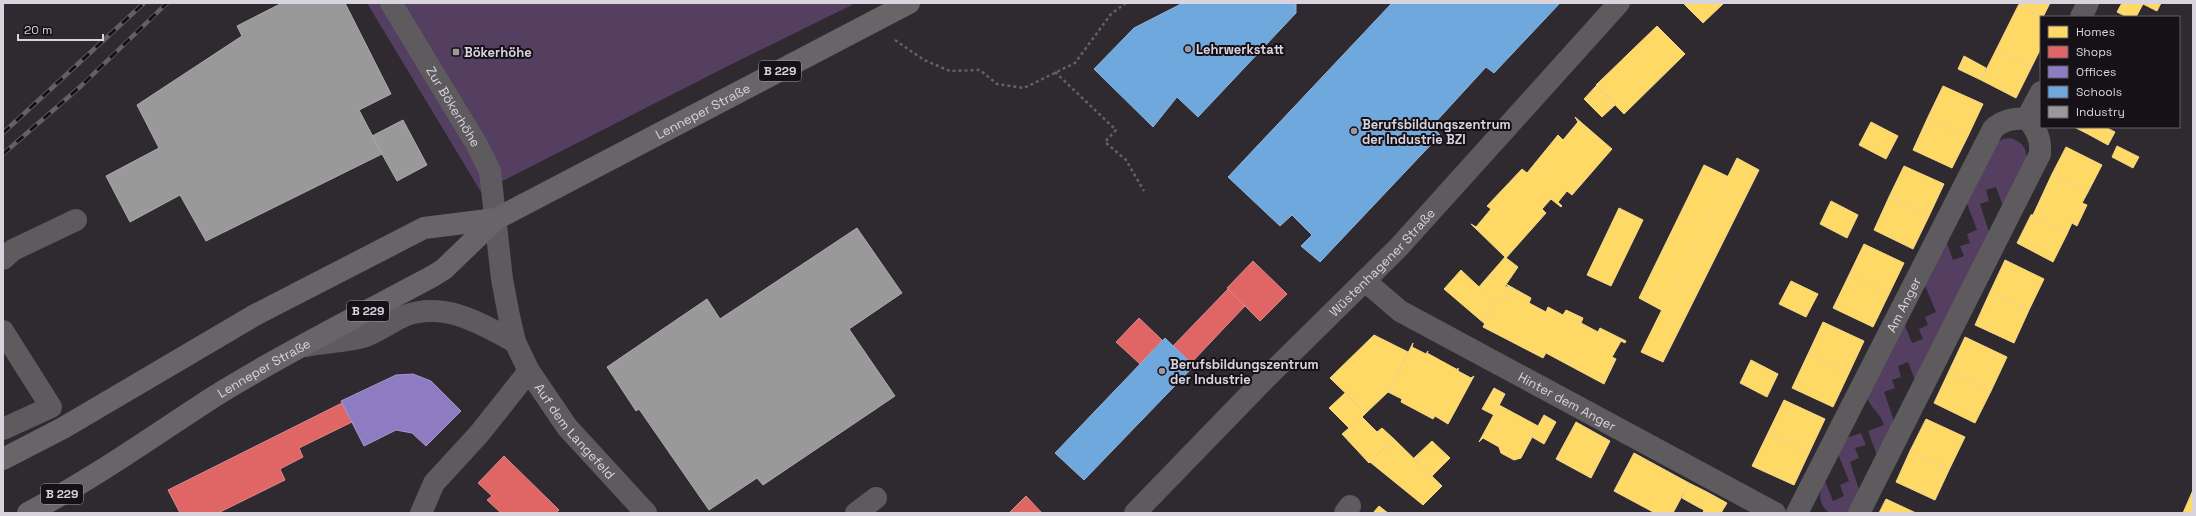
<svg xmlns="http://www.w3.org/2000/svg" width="2196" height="516" font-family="'Space Grotesk',sans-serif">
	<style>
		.green { fill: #543f61 }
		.homes { fill: #ffd966; stroke: #f4d78a }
		.shops { fill: #e06666; stroke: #de878a }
		.offices { fill: #8e7cc3; stroke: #a496cb }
		.schools { fill: #6fa8dc; stroke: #8fb5dc }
		.industry { fill: #999; stroke: #acaaad }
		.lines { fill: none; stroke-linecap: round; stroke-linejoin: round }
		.path { stroke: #646165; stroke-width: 2.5; stroke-dasharray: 3 3; stroke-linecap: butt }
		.minor { stroke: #5e5b5f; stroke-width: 22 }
		.major { stroke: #686569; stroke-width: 22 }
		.rail-casing { stroke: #646165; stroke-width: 4.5 }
		.rail { stroke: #151117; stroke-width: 3; stroke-dasharray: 9; stroke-linecap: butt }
		.poi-dot { fill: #9d98a0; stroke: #151117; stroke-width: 1.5 }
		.labels { text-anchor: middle; stroke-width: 4; stroke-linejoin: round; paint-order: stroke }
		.shield { fill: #151117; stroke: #9e99a2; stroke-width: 1 }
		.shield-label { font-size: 12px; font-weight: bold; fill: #d9d3dd }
		.poi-label { font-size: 13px; font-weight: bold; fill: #d9d3dd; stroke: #151117; text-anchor: start }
		.street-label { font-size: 13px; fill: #d9d3dd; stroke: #151117 }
	</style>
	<rect width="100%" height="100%" fill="#2e2a30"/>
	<g class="green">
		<path d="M367 3H856L730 65 481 192Z"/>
		<path d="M2011 138C2045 150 2014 188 2004 209L1996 187 1986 190 1989 201 1980 204 1990 235 1916 383 1908 362 1898 366 1901 377 1892 380 1895 388 1884 392 1895 424 1878 458 1868 431 1884 425C1880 412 1872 410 1867 398L1904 323 1912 343 1923 339 1919 329 1928 325 1925 317 1936 312 1924 283 1946 240 1953 260 1964 256 1960 246 1970 243 1967 234 1977 230 1966 201 1994 144 2003 139Z"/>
		<path d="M1861 433 1866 445 1855 448 1859 458 1850 462 1860 493 1849 512 1829 513C1818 503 1818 494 1825 481L1833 501 1844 496 1840 485 1849 481 1838 454 1846 438Z"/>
	</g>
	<g class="homes">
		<path d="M1683 3H1724L1703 23Z"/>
		<path d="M2020 3H2050L2043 17H2041L2018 6Z"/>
		<path d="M2122 3H2141L2143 4 2136 17H2127L2117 12Z"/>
		<path d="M2141 3H2161L2157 11Z"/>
		<path d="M2018 6 2041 17V48L2031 68 1996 50Z"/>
		<path d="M1657 26 1685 54 1624 114 1596 85Z"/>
		<path d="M1996 50 2031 68 2016 98 1981 80Z"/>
		<path d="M1964 56 1986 68 1981 80 1958 69Z"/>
		<path d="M1596 86 1615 105 1602 117 1584 99Z"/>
		<path d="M1943 86 1983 104 1968 136 1928 117Z"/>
		<path d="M1575 117 1612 149 1572 195 1567 191 1558 202 1562 206 1561 207 1551 199 1542 209 1546 213 1506 258 1471 224 1476 227 1491 209 1487 206 1522 169 1527 173 1558 135 1563 140 1578 122Z"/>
		<path d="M1928 117 1968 136 1952 168 1913 150Z"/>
		<path d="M1871 122 1898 136 1886 159 1859 145Z"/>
		<path d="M2074 127H2089L2086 133Z"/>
		<path d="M2089 127H2105L2115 132 2108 145 2086 133Z"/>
		<path d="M2117 146 2139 157 2133 168 2112 157Z"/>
		<path d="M2066 147 2102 165 2088 192 2052 174Z"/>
		<path d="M1737 158 1759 170 1663 362 1641 352Z"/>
		<path d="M1704 165 1729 177 1663 311 1639 298Z"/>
		<path d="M1904 166 1944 184 1929 216 1889 197Z"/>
		<path d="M2052 174 2088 192 2082 203 2087 205 2077 226 2072 223 2067 234 2031 215H2033Z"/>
		<path d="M1889 197 1929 216 1913 249 1874 230Z"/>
		<path d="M1831 201 1858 215 1847 238 1820 224Z"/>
		<path d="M1619 208 1643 220 1611 286 1587 275Z"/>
		<path d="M2031 215 2067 234 2053 262 2017 243Z"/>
		<path d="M1864 244 1904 263 1889 294 1849 275Z"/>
		<path d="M1505 257 1518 267 1505 286 1509 288 1501 304 1496 303 1478 288Z"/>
		<path d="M2005 260 2044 279 2029 310 1990 292Z"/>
		<path d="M1461 270 1496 303 1485 324 1444 289Z"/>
		<path d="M1849 275 1889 294 1873 327 1833 308Z"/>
		<path d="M1791 281 1818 294 1806 317 1779 304Z"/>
		<path d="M1506 284 1531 298 1529 303 1546 312 1548 307 1563 315 1566 310 1583 318 1581 323 1598 332 1600 328 1626 341 1625 343 1621 341 1612 357 1616 359 1604 384 1546 353 1543 358 1483 327 1496 302 1501 304 1509 288Z"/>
		<path d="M1990 292 2029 310 2014 343 1975 325Z"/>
		<path d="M1823 322 1864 341 1849 373 1808 354Z"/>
		<path d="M1374 335 1408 352 1388 392 1366 413 1330 378Z"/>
		<path d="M1965 337 2007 357 1991 391 1949 371Z"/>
		<path d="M1413 343 1412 347 1426 354 1428 351 1427 353 1458 370V368V371L1471 378 1474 376 1448 424 1435 416 1433 419 1401 402 1402 399 1388 392Z"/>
		<path d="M1808 354 1849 373 1833 407 1792 388Z"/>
		<path d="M1751 360 1778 374 1767 397 1740 383Z"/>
		<path d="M1949 371 1991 391 1975 423 1934 403Z"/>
		<path d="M1494 388 1505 394 1494 415 1482 409Z"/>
		<path d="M1345 393 1366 413 1350 429 1329 408Z"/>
		<path d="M1784 400 1825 419 1809 453 1768 433Z"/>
		<path d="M1499 405 1538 426 1521 458 1514 460 1501 453 1499 447 1483 438 1479 442Z"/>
		<path d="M1544 415 1556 422 1544 444 1532 437Z"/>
		<path d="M1362 417 1377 432 1382 428 1394 439 1369 463 1342 434Z"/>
		<path d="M1926 419 1965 437 1949 470 1910 451Z"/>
		<path d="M1576 422 1610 441 1591 478 1556 459Z"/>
		<path d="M1768 433 1809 453 1794 485 1752 466Z"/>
		<path d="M1394 439 1442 486 1423 505 1370 462Z"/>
		<path d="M1432 441 1450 458 1432 476 1414 458Z"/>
		<path d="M1910 451 1949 470 1935 500 1896 482Z"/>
		<path d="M1634 453 1689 483 1673 513H1655L1614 491Z"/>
		<path d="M1689 483 1707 492 1698 507 1682 498Z"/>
		<path d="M2193 490V513H2183Z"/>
		<path d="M1707 492 1727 503 1721 513H1703L1704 510 1698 507Z"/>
		<path d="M1886 499 1916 513H1879Z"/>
		<path d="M1379 506 1388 513H1373Z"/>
	</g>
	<g class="shops">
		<path d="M1253 261 1287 294 1260 321 1227 288Z"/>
		<path d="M1228 289 1245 306 1191 363 1173 346Z"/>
		<path d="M1139 318 1162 340 1140 364 1116 342Z"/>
		<path d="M342 403 352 422 299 448 303 457 280 469 285 480 218 513H180L168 490Z"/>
		<path d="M504 456 559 510 556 513H501L487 500 492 496 478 483Z"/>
		<path d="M1026 496 1042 513H1009Z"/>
	</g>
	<path class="offices" d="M413 374 431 381 461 411 426 446 412 433 396 430 364 446 341 401 396 375Z"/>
	<g class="schools">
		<path d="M1183 3H1296V13L1198 117 1177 97 1153 127 1094 69 1134 28Z"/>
		<path d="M1392 3H1560L1494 73 1486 67 1432 126 1440 135 1320 262 1301 246 1312 235 1292 215 1280 226 1228 177Z"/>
		<path d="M1165 338 1194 366 1084 480 1055 453Z"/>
	</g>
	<g class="industry">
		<path d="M282 3H345L391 94 359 110 382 154 206 241 180 195 130 222 106 176 159 148 137 105 242 36 237 26Z"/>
		<path d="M403 120 427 165 397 181 372 136Z"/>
		<path d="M857 228 902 293 849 329 895 396 763 485 757 478 709 510 639 409 636 411 607 367 707 299 720 319Z"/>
	</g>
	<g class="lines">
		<g class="path">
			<path d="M895 40 924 60 950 71 980 70 997 84 1024 88 1075 63 1111 14 1126 3"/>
			<path d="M1055 72 1116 130 1105 142 1126 160 1144 191"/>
		</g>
		<g class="minor">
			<path id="s1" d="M391 3 477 145 490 171 502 279 509 316 515 342 529 371 567 427 646 513"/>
			<path d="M2081 17 2088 3"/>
			<path d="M2027 118 2041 92"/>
			<path d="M3 259 13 250 76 220"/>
			<path id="s2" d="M1365 281 1400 311 1775 513"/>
			<path d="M3 331 51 407 3 429"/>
			<path d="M306 346C325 342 347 342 366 336 379 331 391 322 404 316 444 301 481 323 515 342"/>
			<path d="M421 513 434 483 479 434 529 371"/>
			<path d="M856 513 876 498"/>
			<path id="s3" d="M1135 513 1259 385 1398 248 1619 3"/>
			<path d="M1345 513 1350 506"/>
			<path id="s4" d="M1797 513 1993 129C2003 119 2014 119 2027 118"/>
			<path d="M1859 513 2040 154C2041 138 2037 131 2027 118"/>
		</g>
		<g class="major">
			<path d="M3 459 63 428 255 315 424 228 496 219"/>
			<path id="s5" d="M28 513C93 479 153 436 215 396 285 353 360 315 433 276L444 269 496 219 909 3"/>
		</g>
		<defs>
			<g id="rail">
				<path d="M3 133 144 3"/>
				<path d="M3 154 81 86 167 3"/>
			</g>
		</defs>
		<use href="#rail" class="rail-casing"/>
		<use href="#rail" class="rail"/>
	</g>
	<g class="poi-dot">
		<circle cx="1188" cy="49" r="4"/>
		<rect x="452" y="48" width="8" height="8" rx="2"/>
		<circle cx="1354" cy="131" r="4"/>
		<circle cx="1162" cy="371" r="4"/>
	</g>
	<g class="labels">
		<g class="shield">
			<rect x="759" y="61" width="42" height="20" rx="3"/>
			<rect x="347" y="301" width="42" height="20" rx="3"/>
			<rect x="41" y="484" width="42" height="20" rx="3"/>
		</g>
		<g class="shield-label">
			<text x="780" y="75">B 229</text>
			<text x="368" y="315">B 229</text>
			<text x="62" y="498">B 229</text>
		</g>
		<g class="poi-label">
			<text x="1196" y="54">Lehrwerkstatt</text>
			<text x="464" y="57">Bökerhöhe</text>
			<text x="1362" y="129">Berufsbildungszentrum<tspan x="1362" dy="15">der Industrie BZI</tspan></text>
			<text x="1170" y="369">Berufsbildungszentrum<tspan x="1170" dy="15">der Industrie</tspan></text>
		</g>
		<g class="street-label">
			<text dy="5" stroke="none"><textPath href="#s1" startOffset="121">Zur Bökerhöhe</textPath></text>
			<text dy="5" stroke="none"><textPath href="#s5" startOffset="788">Lenneper Straße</textPath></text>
			<text dy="5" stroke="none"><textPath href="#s3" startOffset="352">Wüstenhagener Straße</textPath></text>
			<text dy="5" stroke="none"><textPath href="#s4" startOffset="234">Am Anger</textPath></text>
			<text dy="5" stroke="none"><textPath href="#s5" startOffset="277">Lenneper Straße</textPath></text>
			<text dy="5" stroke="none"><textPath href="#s2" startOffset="236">Hinter dem Anger</textPath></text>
			<text dy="5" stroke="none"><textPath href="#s1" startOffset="476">Auf dem Langefeld</textPath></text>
		</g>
	</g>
	<rect width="2196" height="516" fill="none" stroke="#d9d3dd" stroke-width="8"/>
	<rect x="2040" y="16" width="140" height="112" fill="#151117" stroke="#635f66"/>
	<rect x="2048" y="26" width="20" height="12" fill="#ffd966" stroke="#635f66"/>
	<text x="2076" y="36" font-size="12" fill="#d9d3dd">Homes</text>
	<rect x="2048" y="46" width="20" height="12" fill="#e06666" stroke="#635f66"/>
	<text x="2076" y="56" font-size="12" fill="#d9d3dd">Shops</text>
	<rect x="2048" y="66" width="20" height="12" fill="#8e7cc3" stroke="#635f66"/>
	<text x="2076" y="76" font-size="12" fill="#d9d3dd">Offices</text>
	<rect x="2048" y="86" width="20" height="12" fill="#6fa8dc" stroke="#635f66"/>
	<text x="2076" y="96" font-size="12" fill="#d9d3dd">Schools</text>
	<rect x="2048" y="106" width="20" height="12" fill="#999999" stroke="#635f66"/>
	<text x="2076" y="116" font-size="12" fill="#d9d3dd">Industry</text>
	<path d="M18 34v6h85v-6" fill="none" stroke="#d9d3dd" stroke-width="2"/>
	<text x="24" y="34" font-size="12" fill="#d9d3dd" stroke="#151117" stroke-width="3" paint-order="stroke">20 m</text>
</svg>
